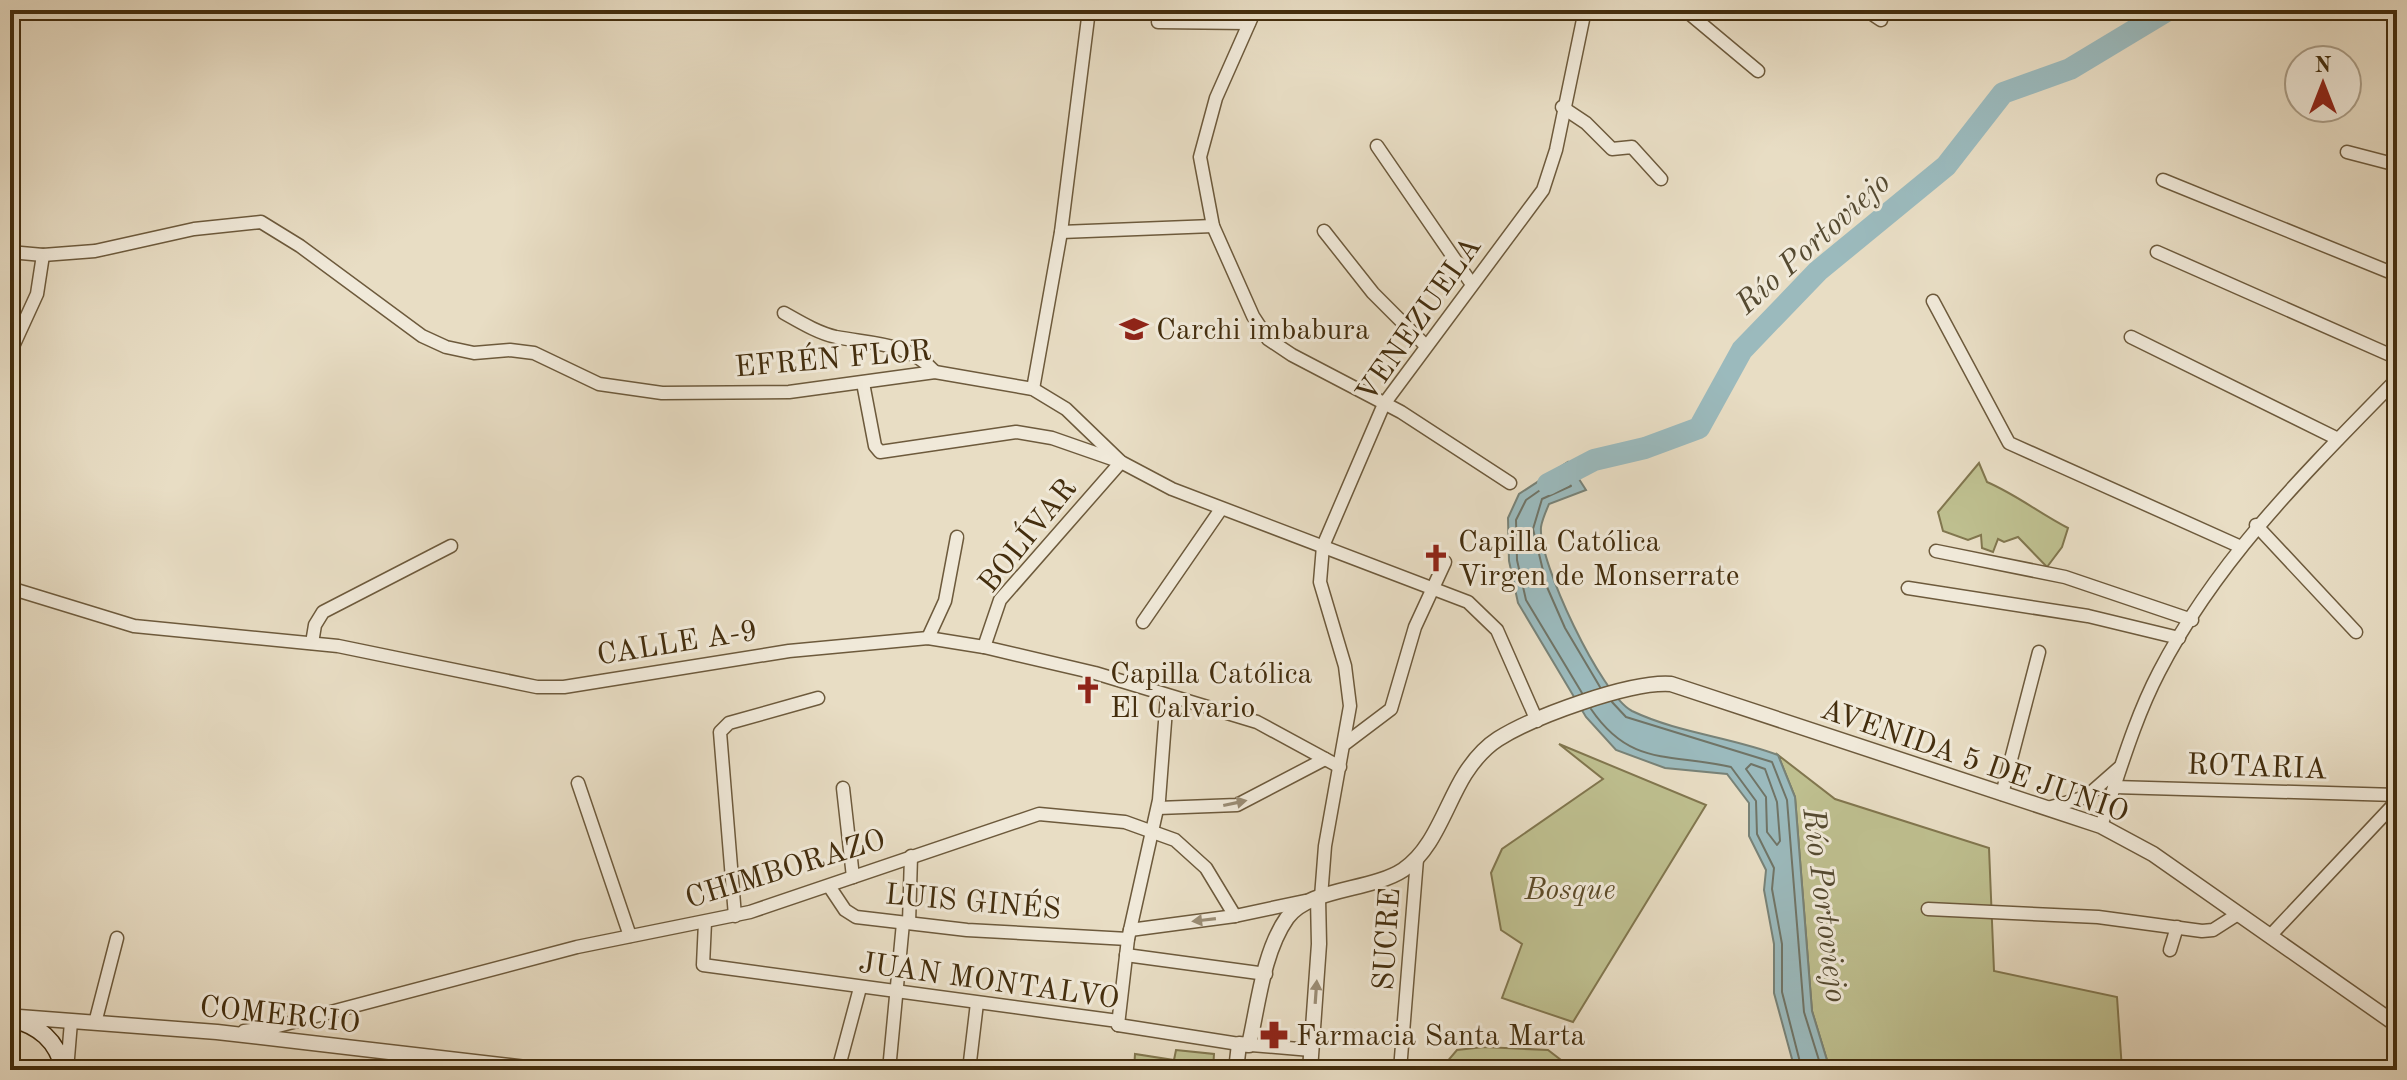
<svg xmlns="http://www.w3.org/2000/svg" width="2407" height="1080" font-family="'Old Standard TT',serif">
	<style>
		.green { fill: #bebf8f; stroke: #81764e; stroke-width: 2 }
		.water { fill: #9bbabd; stroke: #788277; stroke-width: 2 }
		.lines { fill: none; stroke-linecap: round; stroke-linejoin: round }
		.shore { stroke: #707466; stroke-width: 2 }
		.river { stroke: #9bbabd; stroke-width: 22 }
		.minor-casing { stroke: #6d5a3c; stroke-width: 15 }
		.tertiary-casing { stroke: #6d5a3c; stroke-width: 17 }
		.secondary-casing { stroke: #442e0e; stroke-width: 19 }
		.minor { stroke: #f0e9d9; stroke-width: 12 }
		.tertiary { stroke: #f0e9d9; stroke-width: 14 }
		.secondary { stroke: #f0e9d9; stroke-width: 16 }
		.oneway { fill: #9a8c74 }
		.labels { text-anchor: middle; stroke-width: 6; stroke-linejoin: round; paint-order: stroke }
		.street-label { font-size: 30px; fill: #442e0e; stroke: #f0e9d9 }
		.poi-label { font-size: 30px; fill: #442e0e; stroke: #f0e9d9; text-anchor: start }
		.park-label { font-size: 30px; font-style: italic; fill: #5c4b28; stroke: #f0e9d9 }
		.water-label { font-size: 32px; font-style: italic; fill: #554a31; stroke: #f0e9d9 }
	</style>
	<rect width="100%" height="100%" fill="#e8ddc4"/>
	<filter id="stains"><feTurbulence type="fractalNoise" baseFrequency=".0025" numOctaves="4"/><feColorMatrix values="0 0 0 0 .2 0 0 0 0 .09 0 0 0 0 .02 0 0 0 .5 -.17"/></filter>
	<radialGradient id="worn" r=".72"><stop offset=".6" stop-color="#630" stop-opacity="0"/><stop offset="1" stop-color="#630" stop-opacity=".3"/></radialGradient>
	<g class="green">
		<path d="M1979 463 1987 482C2017 495 2039 513 2068 528L2062 547 2047 567 2018 537 2004 542 1998 539 1993 552 1982 548 1981 535 1968 540 1943 531 1938 512Z"/>
		<path d="M1559 744 1706 805 1573 1022 1502 998 1522 944 1501 930 1491 873 1502 849 1603 779Z"/>
		<path d="M1778 755 1835 799 1989 848 1994 971 2117 997 2122 1070H1830L1812 1011 1795 797Z"/>
		<path d="M1484 1047 1548 1050 1574 1070H1445V1064L1457 1050Z"/>
		<path d="M1176 1050 1214 1054 1213 1070H1134L1135 1054 1174 1060Z"/>
	</g>
	<path class="water" d="M1568 462 1586 490 1549 504C1546 511 1542 520 1541 527 1538 561 1601 695 1632 711 1678 733 1731 737 1778 755L1795 797 1812 1011 1830 1070H1795L1774 993V944L1764 890 1766 870 1749 836V803L1727 774 1665 768 1616 750 1586 717 1518 603 1509 561 1508 518 1519 494Z"/>
	<g class="lines">
		<g class="shore">
			<path d="M1582 693 1526 600 1517 560 1516 520 1526 500 1563 474 1571 486 1542 499 1533 529 1547 587 1565 628 1600 687"/>
			<path d="M1612 702 1626 717 1772 762 1787 800 1804 1012 1822 1070"/>
			<path d="M1591 709C1631 768 1672 753 1731 767L1756 801 1757 834 1774 868 1772 889 1782 944V992L1802 1070"/>
			<path d="M1751 764 1765 769 1777 802 1780 841 1777 845 1767 832 1766 797 1746 769Z"/>
		</g>
		<path class="river" d="M1548 484 1594 460 1645 448 1699 428 1742 350 1818 271 1946 166 2003 93 2070 69 2168 10"/>
		<defs>
			<g id="minor">
				<path d="M1255 10 1216 98 1200 157 1213 226 1253 316 1268 339 1292 355 1401 412 1510 483"/>
				<path d="M1685 10 1758 71"/>
				<path d="M1866 10 1881 20"/>
				<path d="M1158 22 1249 23"/>
				<path d="M1562 107 1586 123 1612 149 1632 147 1661 179"/>
				<path d="M1377 146 1471 283"/>
				<path d="M2347 152 2397 165"/>
				<path d="M2163 180 2397 275"/>
				<path d="M1324 231 1373 293 1425 345"/>
				<path d="M1061 232 1213 226"/>
				<path d="M10 252 43 255 95 251 194 229 261 222 300 246 422 336 446 347 474 353 510 350 534 353 599 384 662 393 789 392 935 372 1033 389 1066 409 1121 462 1172 489 1468 602 1497 630 1537 721"/>
				<path d="M2157 252 2397 358"/>
				<path d="M1933 301 2009 443 2241 547"/>
				<path d="M784 313C800 322 818 333 836 337 873 344 908 342 935 372"/>
				<path d="M2131 337 2338 439"/>
				<path d="M10 353 37 294 43 255"/>
				<path d="M863 383 875 446 880 452 1016 432 1052 438 1121 462 1000 600 984 647"/>
				<path d="M1033 389 1061 232 1089 10"/>
				<path d="M2256 525 2356 632"/>
				<path d="M1936 551 2065 577 2192 620"/>
				<path d="M10 588 134 626 338 646 537 687H564L789 651 928 638 984 647 1095 673 1257 722 1340 767"/>
				<path d="M1908 588 2088 616 2179 638"/>
				<path d="M1143 622 1221 509"/>
				<path d="M928 638 945 601 957 537"/>
				<path d="M312 643 315 625 323 612 451 546"/>
				<path d="M1346 743 1391 709 1415 627 1445 562"/>
				<path d="M578 783 630 936"/>
				<path d="M2114 787 2397 795"/>
				<path d="M843 788 853 877"/>
				<path d="M2002 794 2039 652"/>
				<path d="M1158 808 1237 805 1325 759"/>
				<path d="M2048 808 2086 797 2119 768"/>
				<path d="M2101 826C2119 774 2134 720 2159 672 2218 558 2309 469 2397 379"/>
				<path d="M829 886 845 910 856 917 967 930 1128 939"/>
				<path d="M1321 897 1325 846 1350 706 1345 666 1320 582 1323 546 1384 404 1543 190 1556 150 1585 10"/>
				<path d="M1928 909 2098 917 2202 931 2213 930 2238 914"/>
				<path d="M735 916 720 732 729 723 818 698"/>
				<path d="M705 922 703 965 1118 1021V1025L1239 1044 1311 1050"/>
				<path d="M909 923 911 856"/>
				<path d="M1130 930 1235 916 1305 901"/>
				<path d="M2270 936 2397 801"/>
				<path d="M2170 950 2177 927"/>
				<path d="M1126 955 1266 974"/>
				<path d="M95 1023 117 938"/>
				<path d="M1118 1025 1128 939 1159 800 1167 696"/>
				<path d="M244 1031 278 1026 577 947 750 912 1039 814 1125 822 1175 840 1206 868 1235 916"/>
				<path d="M67 1070 71 1022"/>
				<path d="M838 1070 860 988"/>
				<path d="M889 1070 903 923"/>
				<path d="M969 1070 977 1003"/>
				<path d="M1400 1070 1417 859"/>
			</g>
			<g id="tertiary">
				<path d="M19 1017 217 1032 543 1070"/>
				<path d="M1236 1070 1239 1044 1249 1045C1258 1006 1263 952 1287 918 1308 888 1371 891 1403 870 1434 850 1446 804 1465 774 1474 760 1484 748 1498 739 1533 717 1630 681 1671 684L2101 826 2153 854 2397 1025"/>
				<path d="M1310 1070 1319 944 1318 898"/>
			</g>
			<path id="secondary" d="M10 1018C39 1026 57 1040 64 1070"/>
		</defs>
		<use href="#minor" class="minor-casing"/>
		<use href="#tertiary" class="tertiary-casing"/>
		<use href="#secondary" class="secondary-casing"/>
		<use href="#minor" class="minor"/>
		<use href="#tertiary" class="tertiary"/>
		<use href="#secondary" class="secondary"/>
	</g>
	<defs><path id="oneway-solid" d="M-6-.8H1V-3.2L6.5 0L1 3.2V.8H-6Z" transform="scale(2)"/></defs>
	<g class="oneway">
		<use href="#oneway-solid" transform="translate(1235 803) rotate(-12)"/>
		<use href="#oneway-solid" transform="translate(1204 920) rotate(173)"/>
		<use href="#oneway-solid" transform="translate(1316 992) rotate(-86)"/>
	</g>
	<defs>
		<symbol id="school-bare" viewBox="-9 -9 18 18"><path d="M0-5L7-2L0 1L-7-2ZM-4 1L0 2.5L4 1V4Q0 6-4 4Z" fill="#8f2418" stroke="#f0e9d9" stroke-width="2.5" paint-order="stroke"/></symbol>
		<symbol id="church-bare" viewBox="-9 -9 18 18"><path d="M-1.2-6h2.4v3.5h3.3v2.4h-3.3V6h-2.4V-.1h-3.3v-2.4h3.3Z" fill="#8f2418" stroke="#f0e9d9" stroke-width="2.5" paint-order="stroke"/></symbol>
		<symbol id="pharmacy-bare" viewBox="-9 -9 18 18"><path d="M-2-6h4v4h4v4h-4v4h-4v-4h-4v-4h4Z" fill="#8f2418" stroke="#f0e9d9" stroke-width="2.5" paint-order="stroke"/></symbol>
	</defs>
	<g fill-rule="evenodd">
		<use href="#school-bare" x="1114" y="309" width="40" height="40"/>
		<use href="#church-bare" x="1416" y="538" width="40" height="40"/>
		<use href="#church-bare" x="1068" y="670" width="40" height="40"/>
		<use href="#pharmacy-bare" x="1254" y="1015" width="40" height="40"/>
	</g>
	<g class="labels">
		<g class="street-label">
			<text transform="translate(1418 319) rotate(-55)" y="10">VENEZUELA</text>
			<text transform="translate(833 358) rotate(-5)" y="10">EFRÉN FLOR</text>
			<text transform="translate(1027 535) rotate(-51)" y="10">BOLÍVAR</text>
			<text transform="translate(677 642) rotate(-9)" y="10">CALLE A-9</text>
			<text transform="translate(1975 760) rotate(19)" y="10">AVENIDA 5 DE JUNIO</text>
			<text transform="translate(2257 766) rotate(2)" y="10">ROTARIA</text>
			<text transform="translate(785 868) rotate(-17)" y="10">CHIMBORAZO</text>
			<text transform="translate(973 901) rotate(5)" y="10">LUIS GINÉS</text>
			<text transform="translate(1386 939) rotate(-86)" y="10">SUCRE</text>
			<text transform="translate(989 980) rotate(8)" y="10">JUAN MONTALVO</text>
			<text transform="translate(280 1014) rotate(6)" y="10">COMERCIO</text>
		</g>
		<g class="poi-label">
			<text x="1156" y="339">Carchi imbabura</text>
			<text x="1458" y="551">Capilla Católica<tspan x="1458" dy="34">Virgen de Monserrate</tspan></text>
			<text x="1110" y="683">Capilla Católica<tspan x="1110" dy="34">El Calvario</tspan></text>
			<text x="1296" y="1045">Farmacia Santa Marta</text>
		</g>
		<g class="park-label">
			<text x="1570" y="899">Bosque</text>
		</g>
		<g class="water-label">
			<text transform="translate(1812 242) rotate(-42)" y="11">Río Portoviejo</text>
			<text transform="translate(1826 905) rotate(83)" y="11">Río Portoviejo</text>
		</g>
	</g>
	<rect width="2407" height="1080" fill="none" stroke="#e8ddc4" stroke-width="40"/>
	<rect x="12" y="12" width="2383" height="1056" fill="none" stroke="#442e0e" stroke-width="4"/>
	<rect x="20" y="20" width="2367" height="1040" fill="none" stroke="#442e0e" stroke-width="2"/>
	<g transform="translate(2323 84)"><circle r="38" fill="#f0e9d9" stroke="#ab9e88" stroke-width="2"/>
	<path d="M0-6L14 30L0 20L-14 30Z" fill="#8f2418"/>
	<text y="-12" font-size="22" font-weight="bold" text-anchor="middle" fill="#442e0e">N</text>
	</g>
	<rect width="100%" height="100%" filter="url(#stains)"/>
	<rect width="100%" height="100%" fill="url(#worn)"/>
</svg>
